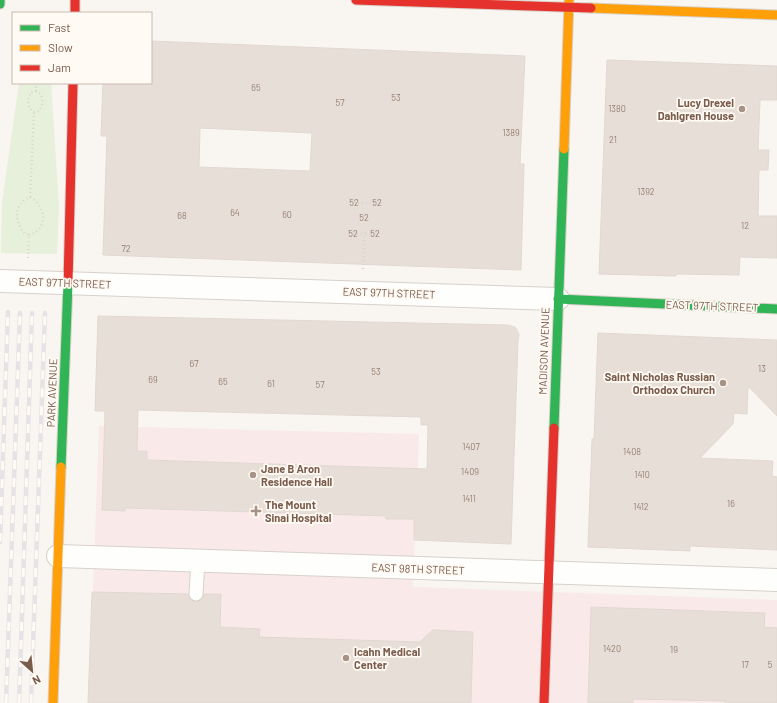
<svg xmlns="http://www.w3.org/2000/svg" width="777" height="703" font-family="Barlow,sans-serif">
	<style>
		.medical { fill: #fae9e9 }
		.green { fill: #e7f0db }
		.building { fill: #e6ded7; stroke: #e2d8d2; fill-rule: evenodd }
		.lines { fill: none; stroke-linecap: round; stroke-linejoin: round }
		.lane-casing { stroke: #d7d1cb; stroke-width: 15 }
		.street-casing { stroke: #d7d1cb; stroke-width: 24 }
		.fast-casing { stroke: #d9d2cb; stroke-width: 11 }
		.slow-casing { stroke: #d9d2cb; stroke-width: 11 }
		.jam-casing { stroke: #d9d2cb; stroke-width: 11 }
		.path { stroke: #dcd5d0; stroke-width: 2.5; stroke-dasharray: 1 3; stroke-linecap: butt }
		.lane { stroke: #fefefd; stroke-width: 13 }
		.street { stroke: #fefefd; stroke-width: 22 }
		.fast { stroke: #30b455; stroke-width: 9 }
		.slow { stroke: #ff9f0a; stroke-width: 9 }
		.jam { stroke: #e5322d; stroke-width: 9 }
		.rail-casing { stroke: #e6e3e7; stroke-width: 4.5 }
		.rail { stroke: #fffaf3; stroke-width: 3; stroke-dasharray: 9; stroke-linecap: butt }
		.poi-dot { fill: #a69286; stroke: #fffaf3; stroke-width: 1.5 }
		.labels { text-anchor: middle; stroke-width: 3.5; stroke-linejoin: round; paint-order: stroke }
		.number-label { font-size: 9px; fill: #977e72 }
		.poi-label { font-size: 11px; font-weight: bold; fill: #7a5c4d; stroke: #fffaf3; text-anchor: start }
		.street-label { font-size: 11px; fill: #7a5c4d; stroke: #fffaf3 }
	</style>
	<rect width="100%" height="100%" fill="#f9f5f0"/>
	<path class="medical" d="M99 426 419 434 413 587 777 600V703H89Z"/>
	<path class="green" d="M19 83H51L59 205 57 254 1 253 2 203Z"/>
	<g class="building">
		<path d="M151 41 525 56 520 164H524L521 270 103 255 107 136H101L103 83H151ZM200 128 312 133 310 171 199 167Z"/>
		<path d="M607 60 777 66V100H760L758 150H769L768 170H759L758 216H777V258L740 257 739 275 677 274 676 276 599 274Z"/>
		<path d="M98 316 507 325 515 327 517 330 519 335 518 340 511 544 414 540V519H386V516L125 508V511L102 510 105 411H95ZM138 410 421 417V425H428L427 469 147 460V451H137Z"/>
		<path d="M598 333 777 340V416L748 386 747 414 734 413 733 424 700 458 773 461 772 476 777 477V550L690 546V551L588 547 592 439H594Z"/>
		<path d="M92 592 188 594 191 600 196 602 202 599 204 594H221L220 627 260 629 259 637 420 642 433 630 473 632 471 703H88Z"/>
		<path d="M591 607 765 613 764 627 777 628V703H725V701L633 699V703H588Z"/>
	</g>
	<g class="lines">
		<defs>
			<path id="lane" d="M196 594 198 561"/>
			<g id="street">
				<path d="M0 281 558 299"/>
				<path d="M58 556 777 580"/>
			</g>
			<g id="fast">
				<path d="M0 0V4"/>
				<path d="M558 299 777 309"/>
				<path d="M554 428 564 149"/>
				<path d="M61 467 68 283"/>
			</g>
			<g id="slow">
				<path d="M591 8 777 15"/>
				<path d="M564 149 569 0"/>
				<path d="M53 703 61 467"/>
			</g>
			<g id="jam">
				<path d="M75 0V13"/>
				<path d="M356 0 591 8"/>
				<path d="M68 283 73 83"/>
				<path d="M544 703 554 428"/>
			</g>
		</defs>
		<use href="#lane" class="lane-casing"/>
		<use href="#street" class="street-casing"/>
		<use href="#fast" class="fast-casing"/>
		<use href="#slow" class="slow-casing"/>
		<use href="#jam" class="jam-casing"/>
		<g class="path">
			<path d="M34 113 39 111C44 104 44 94 36 91"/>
			<path d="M354 203H377"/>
			<path d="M353 234H375"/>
			<path d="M29 235C49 229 46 206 30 197"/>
			<path d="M28 258 29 235 25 234C14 222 13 204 30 197L34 113 29 108 28 101 31 92 36 91V83"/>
			<path d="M363 269 365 230"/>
		</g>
		<use href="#lane" class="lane"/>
		<use href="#street" class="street"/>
		<use href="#fast" class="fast"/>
		<use href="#slow" class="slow"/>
		<use href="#jam" class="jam"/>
		<defs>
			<g id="rail">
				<path d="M0 542 8 312"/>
				<path d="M6 703 20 313"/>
				<path d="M19 703 32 313"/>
				<path d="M31 703 45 313"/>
			</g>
		</defs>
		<use href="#rail" class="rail-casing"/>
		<use href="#rail" class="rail"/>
	</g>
	<g class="poi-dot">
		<circle cx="742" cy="109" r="4"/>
		<circle cx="723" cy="383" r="4"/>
		<circle cx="253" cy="475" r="4"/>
		<path d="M254 505h4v4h4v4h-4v4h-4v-4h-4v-4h4z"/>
		<circle cx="346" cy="658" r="4"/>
	</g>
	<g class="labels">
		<g class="number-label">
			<text x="256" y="91">65</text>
			<text x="396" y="101">53</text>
			<text x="340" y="106">57</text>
			<text x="617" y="112">1380</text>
			<text x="511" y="136">1389</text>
			<text x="613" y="143">21</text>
			<text x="646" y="195">1392</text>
			<text x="354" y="206">52</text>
			<text x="377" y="206">52</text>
			<text x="235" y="216">64</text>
			<text x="287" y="218">60</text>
			<text x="182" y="219">68</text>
			<text x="364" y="221">52</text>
			<text x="745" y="229">12</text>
			<text x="353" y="237">52</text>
			<text x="375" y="237">52</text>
			<text x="126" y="252">72</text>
			<text x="194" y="367">67</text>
			<text x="762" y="372">13</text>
			<text x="376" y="375">53</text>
			<text x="153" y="383">69</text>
			<text x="223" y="385">65</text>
			<text x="271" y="387">61</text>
			<text x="320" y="388">57</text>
			<text x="471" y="450">1407</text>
			<text x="632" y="455">1408</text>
			<text x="470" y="475">1409</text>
			<text x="642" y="478">1410</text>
			<text x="469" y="502">1411</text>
			<text x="731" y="507">16</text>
			<text x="641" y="510">1412</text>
			<text x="612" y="652">1420</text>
			<text x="674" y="653">19</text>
			<text x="745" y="668">17</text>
			<text x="770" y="668">5</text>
		</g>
		<g class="poi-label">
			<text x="734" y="107" text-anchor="end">Lucy Drexel<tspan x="734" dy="13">Dahlgren House</tspan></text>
			<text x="715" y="381" text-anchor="end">Saint Nicholas Russian<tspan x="715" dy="13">Orthodox Church</tspan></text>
			<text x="261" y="473">Jane B Aron<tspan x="261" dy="13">Residence Hall</tspan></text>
			<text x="265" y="509">The Mount<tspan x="265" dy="13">Sinai Hospital</tspan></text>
			<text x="354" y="656">Icahn Medical<tspan x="354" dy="13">Center</tspan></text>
		</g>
		<g class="street-label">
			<text transform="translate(65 283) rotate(2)" y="4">EAST 97TH STREET</text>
			<text transform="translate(389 293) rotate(2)" y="4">EAST 97TH STREET</text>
			<text transform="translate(712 306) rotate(2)" y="4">EAST 97TH STREET</text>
			<text transform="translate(544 351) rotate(-88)" y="4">MADISON AVENUE</text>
			<text transform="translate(52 393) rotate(-88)" y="4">PARK AVENUE</text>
			<text transform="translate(418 569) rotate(2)" y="4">EAST 98TH STREET</text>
		</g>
	</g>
	<rect x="12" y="12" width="140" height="72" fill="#fffaf3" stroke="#cabbb1"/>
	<rect x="20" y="25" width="20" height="6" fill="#30b455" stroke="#cabbb1"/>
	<text x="48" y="32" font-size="12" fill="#7a5c4d">Fast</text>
	<rect x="20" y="45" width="20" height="6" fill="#ff9f0a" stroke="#cabbb1"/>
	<text x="48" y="52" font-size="12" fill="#7a5c4d">Slow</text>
	<rect x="20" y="65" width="20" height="6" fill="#e5322d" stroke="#cabbb1"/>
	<text x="48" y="72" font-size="12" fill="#7a5c4d">Jam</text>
	<g transform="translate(32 671) rotate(153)" stroke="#fffaf3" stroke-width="3" paint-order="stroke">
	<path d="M0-3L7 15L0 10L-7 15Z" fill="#7a5c4d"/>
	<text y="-6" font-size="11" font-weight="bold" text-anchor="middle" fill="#7a5c4d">N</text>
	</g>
</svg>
